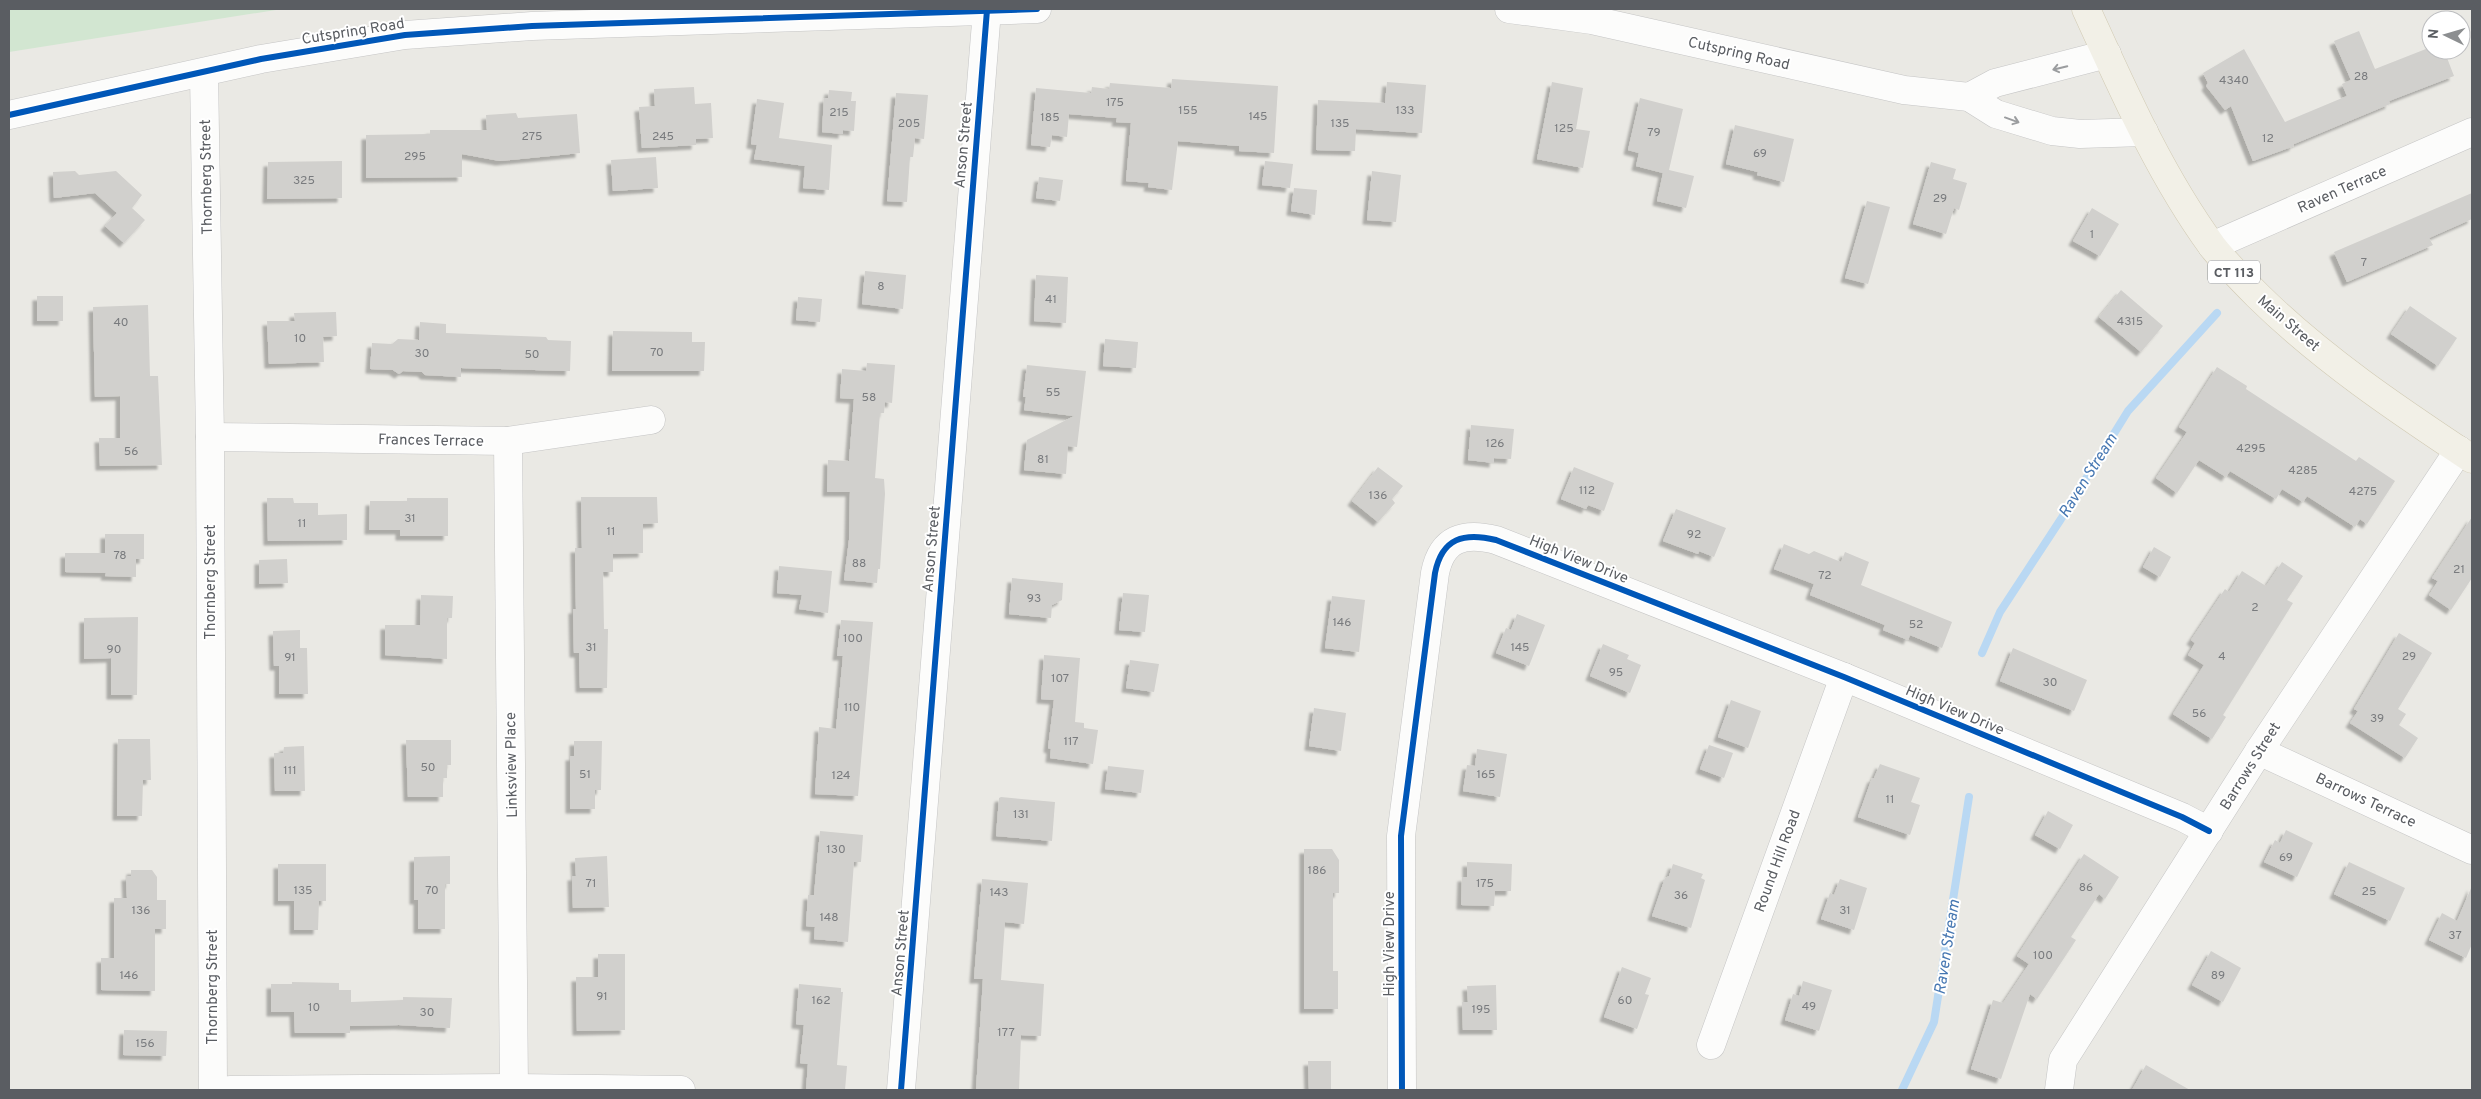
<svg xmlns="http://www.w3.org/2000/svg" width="2481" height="1099" font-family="Overpass,sans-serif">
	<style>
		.green { fill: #d2e6d1 }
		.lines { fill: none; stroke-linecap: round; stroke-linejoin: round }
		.stream { stroke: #b9d8f3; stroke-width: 8 }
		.building { fill: #d1d0cd; filter: url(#shadow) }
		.minor-casing { stroke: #c5c5c5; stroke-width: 29 }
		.major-casing { stroke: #d1cab3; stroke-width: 29 }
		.minor { stroke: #fcfcfb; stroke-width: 28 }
		.major { stroke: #f2f0e7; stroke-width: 28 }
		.cycleway-casing { stroke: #fff; stroke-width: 9 }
		.cycleway { stroke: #0057b8; stroke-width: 6 }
		.oneway { stroke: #9b9d9f }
		.labels { text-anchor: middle; stroke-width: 4; stroke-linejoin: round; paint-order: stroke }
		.number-label { font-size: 12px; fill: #797b7e }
		.shield { fill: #fff; stroke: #8c8e91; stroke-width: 1 }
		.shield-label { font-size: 14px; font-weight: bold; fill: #5a5d62 }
		.street-label { font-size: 15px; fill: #5a5d62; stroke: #fff }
		.water-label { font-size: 16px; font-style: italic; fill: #4677b2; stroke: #fff }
	</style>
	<defs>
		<filter id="shadow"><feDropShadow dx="-4.5" dy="4.5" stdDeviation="1" flood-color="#0004"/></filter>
	</defs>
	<rect width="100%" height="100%" fill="#eae9e4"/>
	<path class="green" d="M9 9H282L9 52Z"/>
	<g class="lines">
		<g class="stream">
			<path d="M1982 653 2000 612 2061 519 2128 411 2217 313"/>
			<path d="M1902 1090 1934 1022 1969 797"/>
		</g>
	</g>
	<g class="building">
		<path d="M2359 31 2375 69 2431 47V50H2444L2454 76 2389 101 2390 104 2294 144V146L2253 161 2231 106 2225 110 2206 86 2208 83 2203 73 2244 49 2285 122 2347 96 2342 84 2351 80 2334 41Z"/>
		<path d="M1172 79 1278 86 1274 153 1239 151V146L1178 141 1172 190 1148 187 1149 183 1126 181 1131 123 1116 122 1117 118 1069 114 1067 137 1052 135 1050 147 1031 145 1036 88 1091 93 1092 87 1109 89 1110 83 1171 88Z"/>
		<path d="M1387 82 1426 85 1422 133 1356 129 1355 151 1316 150 1318 100 1385 103Z"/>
		<path d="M1552 82 1583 88 1576 129 1590 131 1583 168 1537 159Z"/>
		<path d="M694 87 695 104 711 103 713 138 696 139V145L642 148 639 107 655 106 654 89Z"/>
		<path d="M829 90 852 92 851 101H856L854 131 843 130V134L822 132 824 98H828Z"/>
		<path d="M896 93 928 95 924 139 915 138 913 157H910L907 202 887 201Z"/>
		<path d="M1640 98 1683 109 1669 170 1694 176 1686 208 1657 201 1663 173 1636 166 1639 153 1628 150Z"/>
		<path d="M757 99 784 103 779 138 832 145 829 190 803 188 805 166 754 159 757 145 751 144Z"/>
		<path d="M516 113 518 118 577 114 580 153 500 161 462 154V177L366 178V135L430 134V130H487L486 115Z"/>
		<path d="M1735 125 1794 139 1784 182 1757 175 1758 172 1726 164Z"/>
		<path d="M656 157 658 188 613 191 611 160Z"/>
		<path d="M342 161V198L267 199 268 162Z"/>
		<path d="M1265 161 1293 164 1290 188 1262 185Z"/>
		<path d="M1931 162 1956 169 1953 179 1967 183 1959 210 1954 208 1946 234 1913 224Z"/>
		<path d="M75 171 79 175 116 171 142 195 132 208 145 220 124 243 105 226 117 213 95 193 54 198 53 172Z"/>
		<path d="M1372 171 1401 175 1396 222 1367 220Z"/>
		<path d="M1039 177 1063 180 1060 201 1036 198Z"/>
		<path d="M1294 188 1317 190 1315 215 1291 211Z"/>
		<path d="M2472 193V219L2429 238 2433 245 2347 282 2334 252Z"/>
		<path d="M1867 201 1890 207 1868 284 1845 278Z"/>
		<path d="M2092 208 2119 224 2100 256 2073 241Z"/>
		<path d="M865 271 906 275 903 309 862 304Z"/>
		<path d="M1036 275 1068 277 1066 323 1034 321Z"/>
		<path d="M2121 290 2163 326 2141 352 2099 317Z"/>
		<rect x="37" y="296" width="26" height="25"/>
		<path d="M798 297 822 299 820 322 796 320Z"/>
		<path d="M148 305 150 376H158L162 465 100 466 99 438H120V396L95 397 93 307Z"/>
		<path d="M2410 306 2457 338 2438 366 2391 334Z"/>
		<path d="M336 312 337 336 323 337 324 362 269 364 267 321H295L294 313Z"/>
		<path d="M420 322 446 324V333L546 337 548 340 571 341 570 371 461 368V377L425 375 422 372 403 371 399 374 393 370 370 369 372 343 392 344 398 339 419 340Z"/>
		<path d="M613 331 692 332V342H705L704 371H612Z"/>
		<path d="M1105 339 1138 342 1136 368 1103 366Z"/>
		<path d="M867 363 895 365 892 403 885 402 884 413H880L875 478 884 479 885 494 880 569H878L877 583 844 580 849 540 850 492H827L828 460 849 461 854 399 840 398 842 369 866 371Z"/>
		<path d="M1027 365 1086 371 1077 447 1068 446 1066 474 1024 470 1027 440 1074 416 1024 410 1026 397H1023Z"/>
		<path d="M2217 367 2247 386 2246 389 2356 461 2359 457 2395 481 2367 524 2360 519 2355 527 2307 496 2303 502 2282 489 2276 499 2230 471 2226 477 2199 460 2177 493 2156 478 2187 432 2179 427Z"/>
		<path d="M1471 425 1514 429 1511 459 1494 458V463L1468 460Z"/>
		<path d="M1378 467 1403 486 1392 499 1395 503 1378 522 1352 501Z"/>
		<path d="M1574 467 1614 483 1604 511 1588 505 1586 509 1561 499Z"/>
		<path d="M581 497H657L658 523 643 524V553L613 554V572H603L604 629H608L607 688H580L579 653H574L573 609H576L575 548H582Z"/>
		<path d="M267 498H293L294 503H318V515L347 514V540L268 541Z"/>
		<path d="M407 498H448V536H400V530H369L370 501H407Z"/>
		<path d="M1676 509 1726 528 1714 557 1699 551 1698 554 1663 541Z"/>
		<path d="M2472 517V578L2451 610 2429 595 2438 581 2432 578Z"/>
		<path d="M105 534H144V559H136V577L105 576 106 573 65 572V553H105Z"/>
		<path d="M1784 544 1809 554 1814 551 1841 562 1845 552 1869 562 1861 585 1952 622 1942 648 1910 635 1908 640 1883 630 1885 625 1810 595 1814 584 1774 569Z"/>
		<path d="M2154 547 2171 557 2160 577 2143 567Z"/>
		<path d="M287 559 288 583 259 584V560Z"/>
		<path d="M2282 562 2303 576 2287 600 2293 603 2223 715 2226 717 2212 739 2173 714 2204 665 2188 655 2195 643 2191 640 2225 589 2229 592 2242 571 2266 586Z"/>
		<path d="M779 566 832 571 828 613 799 609 802 595 777 593Z"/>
		<path d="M1012 578 1063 583 1062 600 1052 605 1051 618 1009 614Z"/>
		<path d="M1123 593 1149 595 1145 632 1119 630Z"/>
		<path d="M421 595 453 596 452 618H447V659L385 655V625H420Z"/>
		<path d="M1332 596 1365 600 1359 652 1325 648Z"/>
		<path d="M1517 614 1545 625 1529 666 1496 653 1506 628 1511 630Z"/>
		<path d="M138 617 137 695H111V658L84 659V618Z"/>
		<path d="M841 620 873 622 858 796 815 794 819 727 836 729 843 656H837Z"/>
		<path d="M300 630V648H307L308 694H279V666H274L273 631Z"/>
		<path d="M2399 633 2432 653 2398 709 2406 714 2399 725 2418 738 2405 758 2350 723 2358 711 2354 709Z"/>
		<path d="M1603 644 1629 655 1627 659 1641 665 1630 693 1590 676Z"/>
		<path d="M2013 648 2087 680 2074 711 2000 681Z"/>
		<path d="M1044 655 1080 658 1075 722 1084 723V728L1098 730 1093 764 1050 758 1051 749 1048 748 1054 700 1041 699Z"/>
		<path d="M1130 660 1159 664 1154 692 1126 688Z"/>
		<path d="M1731 700 1761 711 1748 748 1718 737Z"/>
		<path d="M1314 708 1346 713 1341 751 1309 746Z"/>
		<path d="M118 739H150L151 780H143L142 816H117Z"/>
		<path d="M406 740H451V765H447V778H443V797H408Z"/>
		<path d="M574 741H602L601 790H595V809H570V756H574Z"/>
		<path d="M1709 745 1733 753 1724 778 1700 769Z"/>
		<path d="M304 746 305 791H275L274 753H283L284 747Z"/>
		<path d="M1477 749 1507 754 1500 797 1463 791 1467 765 1475 766Z"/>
		<path d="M1880 764 1920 778 1911 802 1920 805 1910 835 1858 817 1872 778H1874Z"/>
		<path d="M1108 766 1144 770 1141 793 1105 789Z"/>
		<path d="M1001 797 1055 802 1052 841 996 836 999 798Z"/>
		<path d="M2048 811 2073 825 2060 849 2035 835Z"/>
		<path d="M2286 830 2313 843 2297 877 2264 862 2275 840 2280 843Z"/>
		<path d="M820 831 863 835 861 862H854L848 942 814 939 815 927 806 926 808 895H814Z"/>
		<path d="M1304 849H1332L1339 860V893H1333V971H1338V1009H1304Z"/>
		<path d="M2084 854 2119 877 2105 899 2099 894 2071 937 2076 940 2037 999 2030 994 2001 1079 1971 1069 1993 1000 2003 1003 2029 964 2017 956Z"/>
		<path d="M450 856V884H445V929H418V900H414V857Z"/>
		<path d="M607 856 609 907 573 908 572 876H576L575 858Z"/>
		<path d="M1467 862 1512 864 1511 891H1495L1494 906 1461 905 1462 877H1467Z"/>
		<path d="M2349 862 2405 888 2390 921 2334 894Z"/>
		<path d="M278 864H326V901H319L318 930H294V901H278Z"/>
		<path d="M1673 864 1703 874 1701 878 1705 880 1691 928 1652 916 1665 878 1669 876Z"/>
		<path d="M131 870H152L157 877V900H166V929H155V991L101 990V958H114V898H127L126 876H131Z"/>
		<path d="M982 879 1028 883 1024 924 1005 922 1001 980 1044 984 1041 1036 1021 1035 1019 1090H976L983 979H974Z"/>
		<path d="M1840 879 1867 888 1854 930 1821 919 1830 893 1834 895Z"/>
		<path d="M2472 886V944L2466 958 2429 940 2442 913 2457 921Z"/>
		<path d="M2211 951 2241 968 2223 1002 2192 985Z"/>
		<path d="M598 954H625V1030L577 1031 576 977H598Z"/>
		<path d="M1622 967 1651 978 1645 994 1649 995 1637 1029 1604 1017Z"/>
		<path d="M1803 981 1832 990 1819 1031 1785 1020 1793 994 1799 996Z"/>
		<path d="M292 982 339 983V990H351V1002L403 1000V997L452 998 450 1028 399 1025 350 1026V1033H295L294 1012H271V984H292Z"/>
		<path d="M799 984 841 988V992H843L837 1065 847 1066 845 1090H806L808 1064 800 1063 804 1025 796 1024Z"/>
		<path d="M1496 985 1497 1030H1463L1462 1002H1468L1467 986Z"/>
		<path d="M124 1030 167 1031 166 1056 123 1055Z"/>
		<path d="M1308 1061H1331V1090H1309Z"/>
		<path d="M2146 1065 2190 1090H2132Z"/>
	</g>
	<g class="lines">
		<defs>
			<g id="minor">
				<path d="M1509 9 1592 20 1904 90 1969 97 1996 114 2052 131 2080 134 2144 132"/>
				<path d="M204 73 210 437 213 1090"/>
				<path d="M1969 97 1995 83 2107 54"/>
				<path d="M9 115 261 59 405 35 532 26 1037 9"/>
				<path d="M2212 246 2472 132"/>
				<path d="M210 437 508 441 651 420"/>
				<path d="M508 441 514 1088"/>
				<path d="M2259 751 2472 850"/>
				<path d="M1711 1045 1844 677"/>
				<path d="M230 1090 514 1088 681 1090"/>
				<path d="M901 1090 987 10"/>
				<path d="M1402 1090 1401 836 1435 573C1442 538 1464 532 1496 540L1844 677 2182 817 2209 831"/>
				<path d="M2059 1090 2063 1060 2259 751 2459 450"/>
			</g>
			<path id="major" d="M2086 9C2123 90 2159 173 2212 246 2226 264 2242 280 2258 296 2322 359 2398 410 2472 459"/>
		</defs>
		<use href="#minor" class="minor-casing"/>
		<use href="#major" class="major-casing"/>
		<use href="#minor" class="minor"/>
		<use href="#major" class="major"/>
		<defs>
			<g id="cycleway">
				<path d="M9 115 261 59 405 35 532 26 1037 9"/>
				<path d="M901 1090 987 10"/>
				<path d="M1402 1090 1401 836 1435 573C1442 538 1464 532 1496 540L1844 677 2182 817 2209 831"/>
			</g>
		</defs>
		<use href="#cycleway" class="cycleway-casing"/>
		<use href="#cycleway" class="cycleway"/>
	</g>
	<defs><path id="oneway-shaft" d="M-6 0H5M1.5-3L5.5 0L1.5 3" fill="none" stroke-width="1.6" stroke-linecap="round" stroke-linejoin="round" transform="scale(1.25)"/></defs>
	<g class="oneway">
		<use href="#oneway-shaft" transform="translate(2060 68) rotate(166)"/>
		<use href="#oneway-shaft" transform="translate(2012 120) rotate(20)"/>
	</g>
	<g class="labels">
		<g class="number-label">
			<text x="2361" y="80">28</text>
			<text x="2234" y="84">4340</text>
			<text x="1115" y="106">175</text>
			<text x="1188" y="114">155</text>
			<text x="1405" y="114">133</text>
			<text x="839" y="116">215</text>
			<text x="1258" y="120">145</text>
			<text x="1050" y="121">185</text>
			<text x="909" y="127">205</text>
			<text x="1340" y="127">135</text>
			<text x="1564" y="132">125</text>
			<text x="1654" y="136">79</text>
			<text x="532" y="140">275</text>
			<text x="663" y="140">245</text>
			<text x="2268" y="142">12</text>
			<text x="1760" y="157">69</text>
			<text x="415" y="160">295</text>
			<text x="304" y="184">325</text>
			<text x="1940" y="202">29</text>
			<text x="2092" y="238">1</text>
			<text x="2364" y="266">7</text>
			<text x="881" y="290">8</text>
			<text x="1051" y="303">41</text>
			<text x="2130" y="325">4315</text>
			<text x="121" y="326">40</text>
			<text x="300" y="342">10</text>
			<text x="657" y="356">70</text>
			<text x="422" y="357">30</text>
			<text x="532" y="358">50</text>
			<text x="1053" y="396">55</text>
			<text x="869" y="401">58</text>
			<text x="1495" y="447">126</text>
			<text x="2251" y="452">4295</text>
			<text x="131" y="455">56</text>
			<text x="1043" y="463">81</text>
			<text x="2303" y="474">4285</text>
			<text x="1587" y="494">112</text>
			<text x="2363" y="495">4275</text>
			<text x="1378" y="499">136</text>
			<text x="410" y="522">31</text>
			<text x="302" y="527">11</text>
			<text x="611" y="535">11</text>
			<text x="1694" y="538">92</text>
			<text x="120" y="559">78</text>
			<text x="859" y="567">88</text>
			<text x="2459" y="573">21</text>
			<text x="1825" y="579">72</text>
			<text x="1034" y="602">93</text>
			<text x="2255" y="611">2</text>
			<text x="1342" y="626">146</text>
			<text x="1916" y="628">52</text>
			<text x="853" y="642">100</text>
			<text x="591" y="651">31</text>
			<text x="1520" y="651">145</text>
			<text x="114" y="653">90</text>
			<text x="2222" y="660">4</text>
			<text x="2409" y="660">29</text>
			<text x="290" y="661">91</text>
			<text x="1616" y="676">95</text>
			<text x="1060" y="682">107</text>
			<text x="2050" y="686">30</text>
			<text x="852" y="711">110</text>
			<text x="2199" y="717">56</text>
			<text x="2377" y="722">39</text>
			<text x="1071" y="745">117</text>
			<text x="428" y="771">50</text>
			<text x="290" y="774">111</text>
			<text x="585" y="778">51</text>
			<text x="1486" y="778">165</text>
			<text x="841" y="779">124</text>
			<text x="1890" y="803">11</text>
			<text x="1021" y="818">131</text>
			<text x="836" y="853">130</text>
			<text x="2286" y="861">69</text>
			<text x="1317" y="874">186</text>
			<text x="591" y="887">71</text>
			<text x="1485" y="887">175</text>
			<text x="2086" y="891">86</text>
			<text x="303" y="894">135</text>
			<text x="432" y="894">70</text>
			<text x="2369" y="895">25</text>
			<text x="999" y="896">143</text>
			<text x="1681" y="899">36</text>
			<text x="141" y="914">136</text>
			<text x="1845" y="914">31</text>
			<text x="829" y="921">148</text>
			<text x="2455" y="939">37</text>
			<text x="2043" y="959">100</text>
			<text x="129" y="979">146</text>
			<text x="2218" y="979">89</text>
			<text x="602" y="1000">91</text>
			<text x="821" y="1004">162</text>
			<text x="1625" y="1004">60</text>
			<text x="1809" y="1010">49</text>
			<text x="314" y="1011">10</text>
			<text x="1481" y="1013">195</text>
			<text x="427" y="1016">30</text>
			<text x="1006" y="1036">177</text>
			<text x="145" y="1047">156</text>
		</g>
		<rect class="shield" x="2208" y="260.5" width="52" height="23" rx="4"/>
		<g class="shield-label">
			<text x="2234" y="277">CT 113</text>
		</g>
		<g class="street-label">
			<text transform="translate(353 31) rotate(-9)" y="5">Cutspring Road</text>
			<text transform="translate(1739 53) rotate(13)" y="5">Cutspring Road</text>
			<text transform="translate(963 145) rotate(-85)" y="5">Anson Street</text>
			<text transform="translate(206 177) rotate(-91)" y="5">Thornberg Street</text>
			<text transform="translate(2342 189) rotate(-24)" y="5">Raven Terrace</text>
			<text transform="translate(2289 323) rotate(41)" y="5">Main Street</text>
			<text transform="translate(431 440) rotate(1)" y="5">Frances Terrace</text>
			<text transform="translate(931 549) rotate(-85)" y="5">Anson Street</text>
			<text transform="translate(1579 559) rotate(22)" y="5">High View Drive</text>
			<text transform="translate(210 582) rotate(-90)" y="5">Thornberg Street</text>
			<text transform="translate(1955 710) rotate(23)" y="5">High View Drive</text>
			<text transform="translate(511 765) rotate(-91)" y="5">Linksview Place</text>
			<text transform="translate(2250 766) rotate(-58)" y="5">Barrows Street</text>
			<text transform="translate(2366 800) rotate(25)" y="5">Barrows Terrace</text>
			<text transform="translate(1777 861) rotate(-70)" y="5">Round Hill Road</text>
			<text transform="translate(1389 944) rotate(-90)" y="5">High View Drive</text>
			<text transform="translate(900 953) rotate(-85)" y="5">Anson Street</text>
			<text transform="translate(212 987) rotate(-90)" y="5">Thornberg Street</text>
		</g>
		<g class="water-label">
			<text transform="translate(2087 475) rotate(-58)" y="6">Raven Stream</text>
			<text transform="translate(1946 947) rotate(-81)" y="6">Raven Stream</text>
		</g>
	</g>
	<rect width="2481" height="1099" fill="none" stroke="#5a5d62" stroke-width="20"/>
	<g transform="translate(2446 35) rotate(275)"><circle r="24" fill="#ffffff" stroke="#bdbec0"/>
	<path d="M0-4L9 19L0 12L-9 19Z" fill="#8c8e90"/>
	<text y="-8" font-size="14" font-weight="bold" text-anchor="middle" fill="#5a5d62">N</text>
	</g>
</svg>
